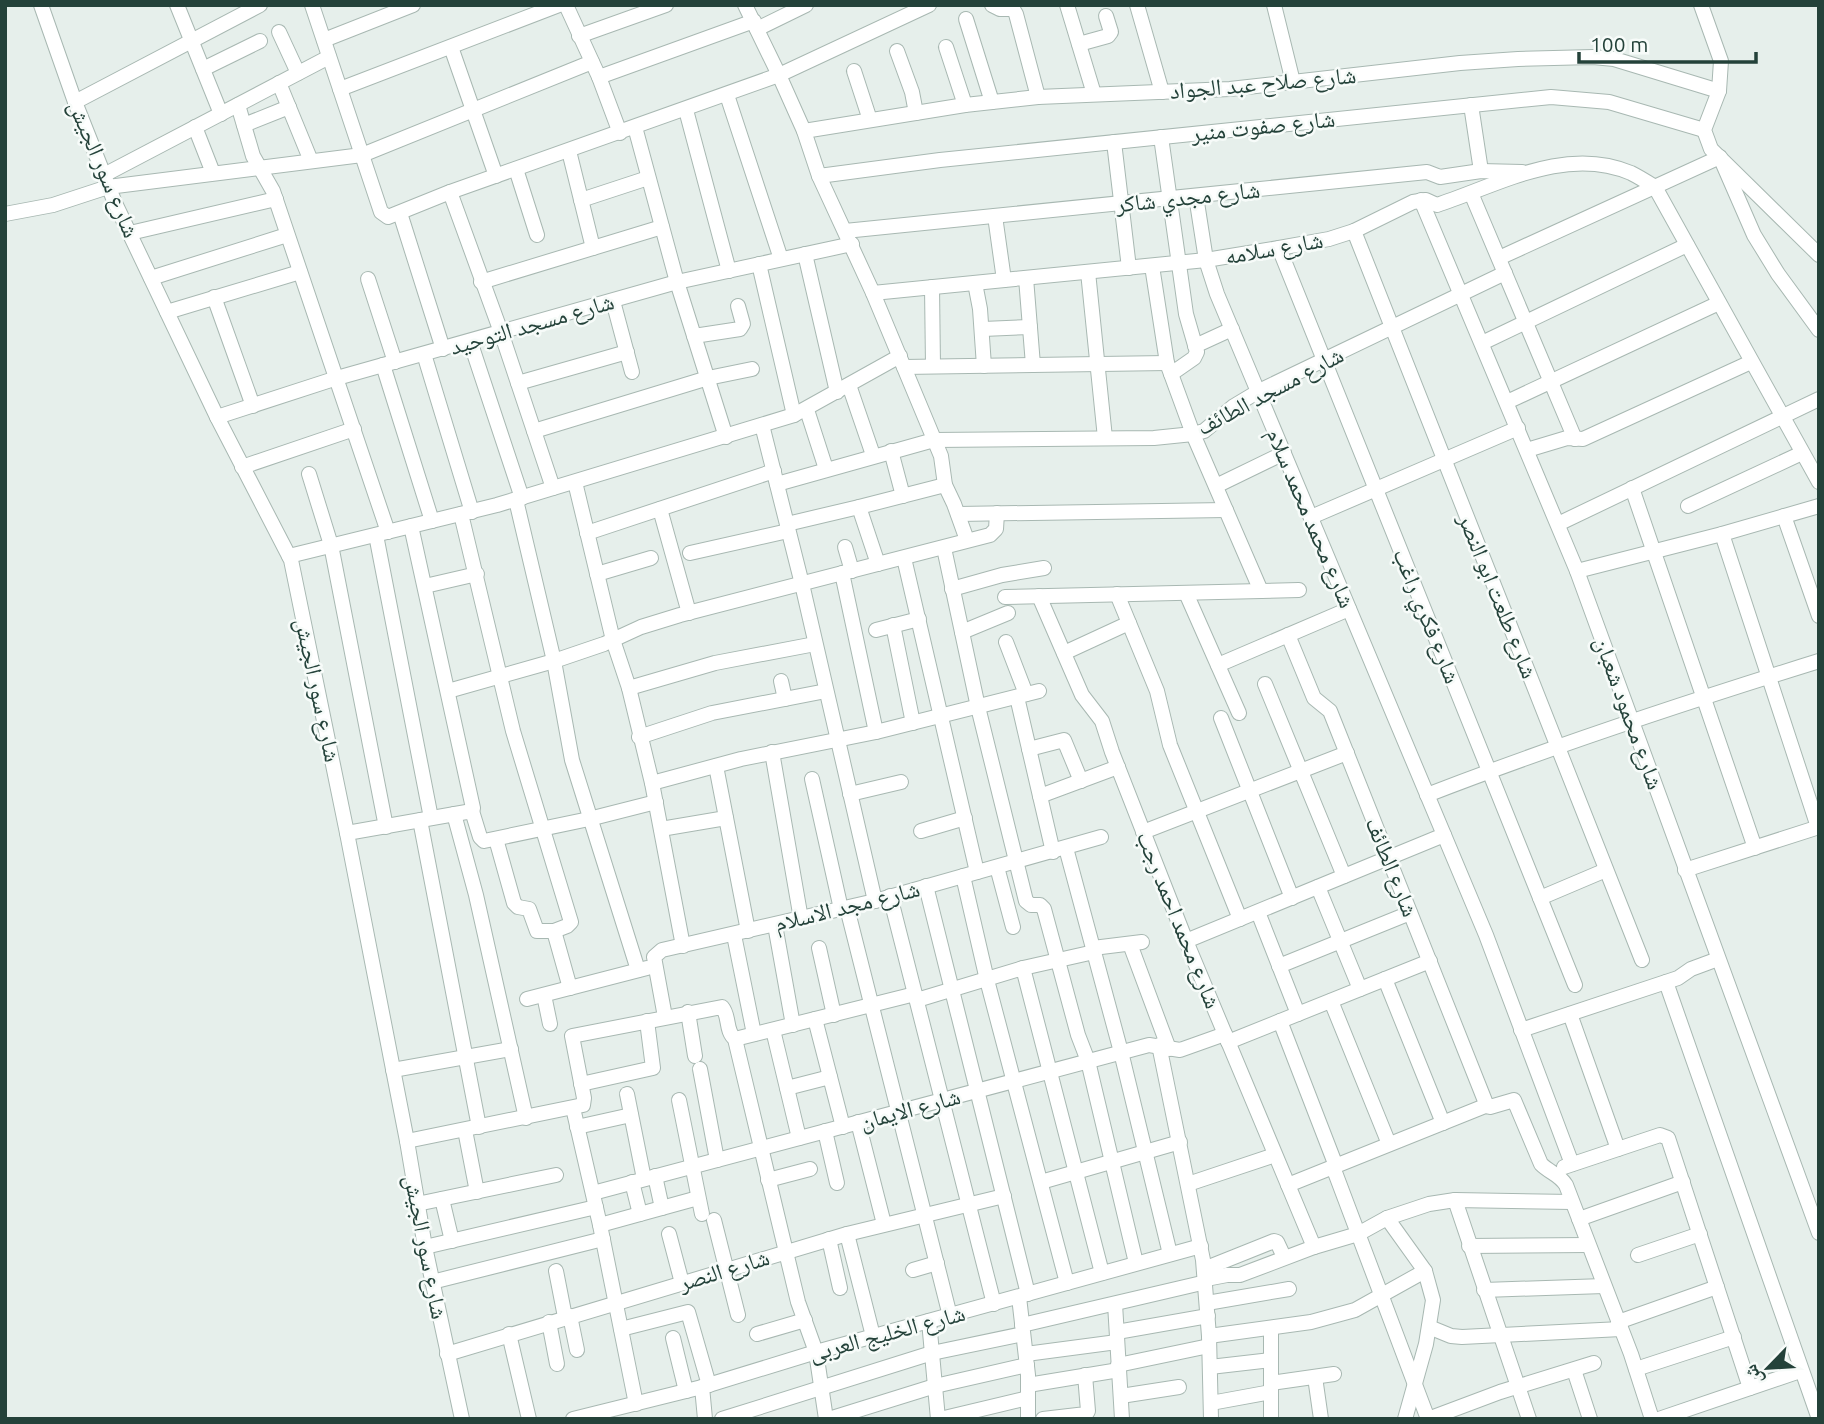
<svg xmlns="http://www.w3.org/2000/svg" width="1824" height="1424" font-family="Ubuntu,'Noto Naskh Arabic',sans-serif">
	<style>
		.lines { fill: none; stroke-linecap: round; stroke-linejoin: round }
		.minor-casing { stroke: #a8b8b2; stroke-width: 16 }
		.minor { stroke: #fff; stroke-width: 14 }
		.labels { text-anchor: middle; stroke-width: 5; stroke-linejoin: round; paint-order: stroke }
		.street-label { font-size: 23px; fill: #24423a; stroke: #f7fbf9 }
	</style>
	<rect width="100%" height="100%" fill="#e6efeb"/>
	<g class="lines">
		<defs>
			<g id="minor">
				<path d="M41 5 75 102 115 203 217 417 291 560 347 833 407 1141 425 1247 462 1419"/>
				<path d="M177 5 221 114"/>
				<path d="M312 5 381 212 388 217 450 192 779 75 929 5"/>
				<path d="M566 5 599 77 620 133"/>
				<path d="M745 5 779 75 804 131 819 176 873 293 941 456 945 485 954 504 967 540"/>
				<path d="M992 5 1000 9H1013L1016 14 1038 97"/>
				<path d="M1067 5 1094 94"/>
				<path d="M1137 5 1162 92"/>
				<path d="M1274 5 1293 82"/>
				<path d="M1701 5 1721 61 1719 91 1704 130 1711 149 1819 255"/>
				<path d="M966 19 992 102"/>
				<path d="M757 29 806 5"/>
				<path d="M279 32 298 73"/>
				<path d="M579 36 666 5"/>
				<path d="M324 40 413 5"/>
				<path d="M1079 44 1108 36 1111 32 1106 16"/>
				<path d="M451 47 496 176"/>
				<path d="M946 47 965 105"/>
				<path d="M897 51 912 92 916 113"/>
				<path d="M203 69 260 41"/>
				<path d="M854 71 870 120"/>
				<path d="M599 77 754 21"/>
				<path d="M279 83 311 161"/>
				<path d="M340 89 559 5"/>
				<path d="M727 95 781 259"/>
				<path d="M75 102 260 5"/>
				<path d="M238 105 253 156 273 191 388 532"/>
				<path d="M1471 105 1481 171"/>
				<path d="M686 110 729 271"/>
				<path d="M244 125 289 107"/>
				<path d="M195 127 213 173"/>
				<path d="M635 127 677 282 726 437"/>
				<path d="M804 131 965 105 1038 97 1230 89 1460 63 1518 59 1593 57 1614 59 1719 91"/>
				<path d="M1161 137 1186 314 1197 352 1194 358 1171 374"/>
				<path d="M1114 142 1129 268"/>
				<path d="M569 151 593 248"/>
				<path d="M516 169 537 235"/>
				<path d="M104 175 329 57"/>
				<path d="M819 176 940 160 1551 97 1609 102 1704 130"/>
				<path d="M450 192 501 332 553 488"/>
				<path d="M1471 193 1575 439"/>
				<path d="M1196 196 1206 260 1217 294 1486 935 1572 1164"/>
				<path d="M581 200 648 178"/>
				<path d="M1421 200 1577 571 1819 1233"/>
				<path d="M400 213 443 349"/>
				<path d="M5 214 53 205 108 187 362 155 592 62"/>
				<path d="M995 216 1004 280"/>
				<path d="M845 231 1427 172 1440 177 1481 171 1522 172"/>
				<path d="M1354 231 1642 960"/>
				<path d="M130 233 276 199"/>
				<path d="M1279 248 1575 985"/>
				<path d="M805 254 837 392"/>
				<path d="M1499 258 1720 157 1754 235 1778 274 1819 330"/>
				<path d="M759 264 794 415"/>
				<path d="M1152 266 1167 363 1193 434 1261 591"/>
				<path d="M1088 272 1105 438"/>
				<path d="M151 278 287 235"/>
				<path d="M1026 278 1033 365"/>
				<path d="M368 279 395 362"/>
				<path d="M481 282 662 227"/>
				<path d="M975 283 980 309 984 366"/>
				<path d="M932 287 933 366"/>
				<path d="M873 293 1206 260 1279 248 1329 239 1354 231 1413 202 1426 200 1437 205C1498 185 1566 145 1631 173 1639 177 1647 182 1655 187L1819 482"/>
				<path d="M214 297 253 406"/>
				<path d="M613 301 632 372"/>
				<path d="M167 312 300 272"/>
				<path d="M983 329 1030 327"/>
				<path d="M694 336 740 329 743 324 738 306"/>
				<path d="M470 341 522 498"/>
				<path d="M1482 343 1687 245"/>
				<path d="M1195 346 1232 329"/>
				<path d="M424 354 472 512"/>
				<path d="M383 365 432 521"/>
				<path d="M904 367 1167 363"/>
				<path d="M518 383 627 352"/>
				<path d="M849 385 873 455"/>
				<path d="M1507 402 1719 303"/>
				<path d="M807 410 826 469"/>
				<path d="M217 417 337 378 677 282 852 244"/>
				<path d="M762 425 802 584 875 901"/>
				<path d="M534 431 708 378 752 369"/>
				<path d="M1527 450 1567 438 1583 439 1751 362"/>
				<path d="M891 451 903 496"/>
				<path d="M242 467 354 429"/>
				<path d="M309 474 331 545 386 827"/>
				<path d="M575 482 613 640 629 688 652 783 683 946"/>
				<path d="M777 484 934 440 1154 438 1193 434 1204 431 1234 406 1259 391 1505 273"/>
				<path d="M1216 486 1284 453"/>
				<path d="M1632 488 1755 848"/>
				<path d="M516 500 554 661 572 760 638 970"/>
				<path d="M1688 506 1802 453"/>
				<path d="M859 507 945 485"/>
				<path d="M660 509 689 613"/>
				<path d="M461 514 513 731 571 922 567 926 554 931"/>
				<path d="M958 514 1226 510"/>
				<path d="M1784 516 1819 616"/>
				<path d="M1311 517 1518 428"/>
				<path d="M787 524 859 507 878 564"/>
				<path d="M1558 524 1819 399"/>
				<path d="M411 526 473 808 472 811"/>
				<path d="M587 533 774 471"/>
				<path d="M1722 534 1818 827"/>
				<path d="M376 535 431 818"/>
				<path d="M845 547 852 571"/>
				<path d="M944 548 978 707 1026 901 1031 905H1040L1044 909 1078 1035 1088 1061 1136 1263"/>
				<path d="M690 553 788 531"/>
				<path d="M289 556 497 505 794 415 900 356"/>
				<path d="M904 558 977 872"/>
				<path d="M1577 571 1722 534 1819 506"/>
				<path d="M842 573 876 732"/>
				<path d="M597 574 651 558"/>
				<path d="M425 586 477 574"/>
				<path d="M952 589 1002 575 1044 568"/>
				<path d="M1186 593 1239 713"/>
				<path d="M1117 594 1157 691 1170 745 1240 919"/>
				<path d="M1039 596 1082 695 1102 721 1112 752 1186 941 1314 1247"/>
				<path d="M1005 597 1299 590"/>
				<path d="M893 625 913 723"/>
				<path d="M876 630 919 619"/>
				<path d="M962 632 1008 613"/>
				<path d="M1288 635 1314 698 1330 711 1487 1106"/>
				<path d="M1006 642 1026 694"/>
				<path d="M1064 653 1129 623"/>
				<path d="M1218 665 1349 609"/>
				<path d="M781 681 785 699"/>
				<path d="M1265 684 1344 876"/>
				<path d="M629 688 715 663 815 644"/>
				<path d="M448 691 554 661 604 644 641 627 680 615 990 535 996 529 997 513"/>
				<path d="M1017 697 1053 852"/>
				<path d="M1221 718 1292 898"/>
				<path d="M639 737 712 713 826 691"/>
				<path d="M1029 749 1064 740 1081 781"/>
				<path d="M772 752 801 919"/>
				<path d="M716 766 748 931"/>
				<path d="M812 779 841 909"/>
				<path d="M652 783 741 759 876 732 1039 691"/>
				<path d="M850 794 901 782"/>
				<path d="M1427 795C1556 745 1687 702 1819 661"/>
				<path d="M1040 796 1118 767"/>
				<path d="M454 814 476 895 526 1118"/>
				<path d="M420 820 479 1127"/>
				<path d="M661 829 726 818"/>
				<path d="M921 831 965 818"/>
				<path d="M1143 832 1347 753"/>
				<path d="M347 833 472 811 480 837 484 841 589 819 656 802"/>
				<path d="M496 839 514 903 518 907 529 909 537 931H554L570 988"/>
				<path d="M1066 848 1121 1052 1170 1254"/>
				<path d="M997 867 1013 927"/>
				<path d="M1685 870 1819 827"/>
				<path d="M963 876 987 980 1067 1283"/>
				<path d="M926 886 1028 1294"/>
				<path d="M1318 887 1360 989"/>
				<path d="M890 896 994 1304"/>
				<path d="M1540 898 1606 870"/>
				<path d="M847 908 950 1316"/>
				<path d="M1258 912 1298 1014"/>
				<path d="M775 925 793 1025"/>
				<path d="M734 935 754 1034"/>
				<path d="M1186 941 1444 835"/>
				<path d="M1130 944 1169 1049"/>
				<path d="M819 948 834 1015"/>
				<path d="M1093 948 1142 942"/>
				<path d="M1279 966 1410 913"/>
				<path d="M1023 968 1102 1273"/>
				<path d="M1385 979 1443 1123"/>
				<path d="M1666 982 1819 1419"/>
				<path d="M544 995 550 1024"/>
				<path d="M527 999 647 968"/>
				<path d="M917 1000 1023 968 1094 952"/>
				<path d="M1331 1001 1389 1144"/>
				<path d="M688 1012 695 1056"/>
				<path d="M1570 1014 1618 1149"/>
				<path d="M665 1017 654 957 662 950 875 901 1101 837"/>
				<path d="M815 1019 843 1127"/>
				<path d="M1280 1021 1336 1166"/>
				<path d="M773 1030 799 1138"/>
				<path d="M1521 1030 1678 978 1691 969 1718 959"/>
				<path d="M735 1039 915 994"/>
				<path d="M1228 1042 1430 961"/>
				<path d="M1159 1045 1203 1260 1209 1336 1211 1419"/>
				<path d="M700 1069 717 1160"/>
				<path d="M393 1070 511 1049"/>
				<path d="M581 1084 653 1068 647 1021"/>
				<path d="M787 1088 830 1077"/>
				<path d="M627 1094 644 1179"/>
				<path d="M679 1100 702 1214"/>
				<path d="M573 1108 600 1225 636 1404"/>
				<path d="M858 1122 884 1224"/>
				<path d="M577 1127 631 1115"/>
				<path d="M465 1130 477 1192"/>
				<path d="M825 1131 837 1183"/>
				<path d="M407 1141 583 1105 584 1098 572 1036 722 1007C730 1016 725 1031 735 1039L798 1302 816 1352 826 1419"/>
				<path d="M1333 1167 1428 1419"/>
				<path d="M1564 1167 1660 1135 1668 1138 1750 1388"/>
				<path d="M655 1176 662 1208"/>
				<path d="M768 1180 810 1169"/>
				<path d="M632 1182 640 1214"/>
				<path d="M1041 1182 1180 1142"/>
				<path d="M1188 1184 1275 1155"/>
				<path d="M1288 1185 1485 1106 1490 1107 1514 1100 1541 1164C1550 1173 1559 1174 1566 1185L1631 1354 1652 1419"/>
				<path d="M593 1193 1149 1045 1180 1050 1225 1034"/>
				<path d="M442 1199 452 1241"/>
				<path d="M1455 1200 1529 1419"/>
				<path d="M417 1204 556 1175"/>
				<path d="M1387 1218 1425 1271 1433 1300 1426 1344 1405 1419"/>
				<path d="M1579 1219 1683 1182"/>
				<path d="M714 1220 738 1315"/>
				<path d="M600 1225 698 1198"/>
				<path d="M669 1234 682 1283"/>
				<path d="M847 1234 873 1336"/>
				<path d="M829 1239 840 1288"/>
				<path d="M1469 1246 1588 1245"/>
				<path d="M425 1247 596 1207"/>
				<path d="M1638 1255 1700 1234"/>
				<path d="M1204 1269 1274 1241 1277 1242 1284 1257"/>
				<path d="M913 1270 937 1263"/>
				<path d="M556 1271 565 1317"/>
				<path d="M1206 1279 1227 1275H1240L1314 1247 1358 1234 1387 1218 1429 1204 1455 1200 1572 1202"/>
				<path d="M432 1282 603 1239"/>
				<path d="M1484 1290 1604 1286"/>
				<path d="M1019 1297 1028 1375V1419"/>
				<path d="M1207 1303 1289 1289"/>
				<path d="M1115 1304 1122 1419"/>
				<path d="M570 1316 577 1350"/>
				<path d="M929 1321 938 1419"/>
				<path d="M549 1322 557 1364"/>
				<path d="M1618 1322 1717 1287"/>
				<path d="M1022 1325 1206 1282"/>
				<path d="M1429 1327 1451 1336 1462 1337 1621 1329"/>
				<path d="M1271 1328V1419"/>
				<path d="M621 1329 688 1312 709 1385"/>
				<path d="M1117 1332 1208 1316"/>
				<path d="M509 1334 529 1419"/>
				<path d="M757 1334 805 1320"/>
				<path d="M1209 1336 1311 1322 1355 1310 1425 1271"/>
				<path d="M673 1338 686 1391"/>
				<path d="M447 1354 847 1234 1004 1196"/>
				<path d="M1026 1354 1117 1342"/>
				<path d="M1118 1365 1209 1346"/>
				<path d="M1210 1367 1271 1360"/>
				<path d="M1636 1369 1734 1337"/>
				<path d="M1574 1370 1590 1419"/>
				<path d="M1315 1377 1321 1419"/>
				<path d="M1271 1383 1334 1374"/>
				<path d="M1028 1385 1119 1370"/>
				<path d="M702 1387 705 1419"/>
				<path d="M1121 1396 1179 1387"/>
				<path d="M1211 1403 1271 1392"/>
				<path d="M573 1419 702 1387 816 1352 1201 1246"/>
				<path d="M722 1419 932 1353 1023 1334"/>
				<path d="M829 1419 935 1386 1027 1365"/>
				<path d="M940 1419 1028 1398"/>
				<path d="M1043 1419 1086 1414 1088 1411 1085 1375"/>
				<path d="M1428 1419 1500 1392 1594 1363"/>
				<path d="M1659 1419 1800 1371"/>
			</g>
		</defs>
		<use href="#minor" class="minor-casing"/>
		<use href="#minor" class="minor"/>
	</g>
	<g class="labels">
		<g class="street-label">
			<text transform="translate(1263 83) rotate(-5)" y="8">شارع صلاح عبد الجواد</text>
			<text transform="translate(1263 126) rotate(-6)" y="8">شارع صفوت منير</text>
			<text transform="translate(104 169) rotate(67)" y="8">شارع سور الجيش</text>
			<text transform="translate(1188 197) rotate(-6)" y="8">شارع مجدي شاكر</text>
			<text transform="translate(1274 248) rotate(-10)" y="8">شارع سلامه</text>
			<text transform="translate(532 324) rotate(-16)" y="8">شارع مسجد التوحيد</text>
			<text transform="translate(1270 391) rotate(-28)" y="8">شارع مسجد الطائف</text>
			<text transform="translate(1311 518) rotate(67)" y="8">شارع محمد محمد سلام</text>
			<text transform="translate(1498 596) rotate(68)" y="8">شارع طلعت ابو النصر</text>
			<text transform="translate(1427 616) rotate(68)" y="8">شارع فكري راغب</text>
			<text transform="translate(318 690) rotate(78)" y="8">شارع سور الجيش</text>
			<text transform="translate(1629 713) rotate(70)" y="8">شارع محمود شعبان</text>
			<text transform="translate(1392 867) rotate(68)" y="8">شارع الطائف</text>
			<text transform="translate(847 906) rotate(-14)" y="8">شارع مجد الاسلام</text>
			<text transform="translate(1179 920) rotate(68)" y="8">شارع محمد احمد رجب</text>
			<text transform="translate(910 1109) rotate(-15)" y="8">شارع الايمان</text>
			<text transform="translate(426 1247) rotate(79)" y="8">شارع سور الجيش</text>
			<text transform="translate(724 1270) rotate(-17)" y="8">شارع النصر</text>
			<text transform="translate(887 1333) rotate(-15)" y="8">شارع الخليج العربى</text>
		</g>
	</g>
	<rect width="1824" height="1424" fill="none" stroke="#24423a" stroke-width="14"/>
	<g transform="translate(1768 1368) rotate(245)" stroke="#f7fbf9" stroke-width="5" paint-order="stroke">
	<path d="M0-5L12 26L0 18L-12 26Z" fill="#24423a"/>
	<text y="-10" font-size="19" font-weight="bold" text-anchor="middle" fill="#24423a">ش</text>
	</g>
	<path d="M1579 52v10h177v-10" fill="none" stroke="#24423a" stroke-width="3.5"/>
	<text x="1590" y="52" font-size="21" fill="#24423a" stroke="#f7fbf9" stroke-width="5" paint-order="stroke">100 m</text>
</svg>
